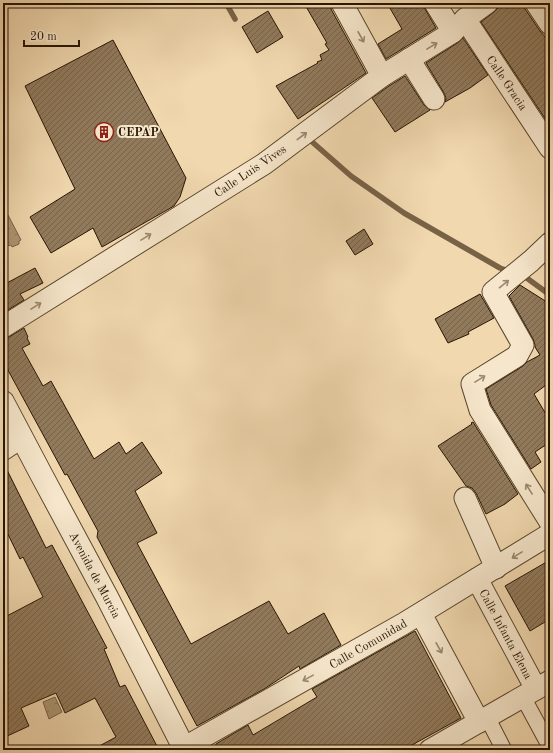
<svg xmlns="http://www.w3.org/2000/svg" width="553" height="753" font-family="'Old Standard TT',serif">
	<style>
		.water { fill: url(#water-ripples); stroke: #786246 }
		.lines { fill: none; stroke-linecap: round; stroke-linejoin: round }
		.stream { stroke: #786246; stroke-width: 5.5 }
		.building { fill: url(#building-hatch); stroke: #281502 }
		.pedestrian-casing { stroke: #5a462d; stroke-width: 17 }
		.minor-casing { stroke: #5a462d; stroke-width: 23 }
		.tertiary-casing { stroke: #5a462d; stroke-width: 24 }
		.pedestrian { stroke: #f6e6cb; stroke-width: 15 }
		.minor { stroke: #f6e6cb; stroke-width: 21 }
		.tertiary { stroke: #f6e6cb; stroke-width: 22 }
		.oneway { stroke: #998871 }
		.labels { text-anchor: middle; stroke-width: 4; stroke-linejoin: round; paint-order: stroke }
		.street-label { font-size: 12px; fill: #281502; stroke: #f6e6cb }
		.poi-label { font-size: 12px; font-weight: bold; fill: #281502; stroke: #f6e6cb; text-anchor: start }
	</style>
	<defs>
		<pattern id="water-ripples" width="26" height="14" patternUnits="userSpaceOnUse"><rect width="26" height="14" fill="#ad9674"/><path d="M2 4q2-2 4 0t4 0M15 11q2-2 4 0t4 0" fill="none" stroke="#8d795d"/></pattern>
		<pattern id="building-hatch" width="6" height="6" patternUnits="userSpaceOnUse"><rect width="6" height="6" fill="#917a5c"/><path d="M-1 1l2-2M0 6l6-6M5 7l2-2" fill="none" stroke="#76634a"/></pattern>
	</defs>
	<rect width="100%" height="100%" fill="#f1d8af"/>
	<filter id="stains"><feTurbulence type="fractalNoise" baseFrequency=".005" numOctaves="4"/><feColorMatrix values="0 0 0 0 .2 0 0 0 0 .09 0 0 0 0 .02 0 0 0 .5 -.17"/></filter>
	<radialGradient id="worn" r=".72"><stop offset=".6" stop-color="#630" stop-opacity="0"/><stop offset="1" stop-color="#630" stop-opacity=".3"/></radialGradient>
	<g class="water">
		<path d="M8 215 21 240 19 241V244L12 247 11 245 7 246 3 239V217Z"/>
		<path d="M55 697 62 712 49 719 43 702Z"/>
	</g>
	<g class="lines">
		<g class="stream">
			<path d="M226 3 235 19"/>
			<path d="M310 140 351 176 404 213 500 268 511 272"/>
			<path d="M521 275 524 276 550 295"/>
		</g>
	</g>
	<g class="building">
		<path d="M304 3H330L331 9 366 73 298 119 276 86 318 63 317 62 322 60 320 55 329 50 325 44 327 43Z"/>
		<path d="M387 3H423L425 9 436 28 386 59 378 44 402 29Z"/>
		<path d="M499 3H521L540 31 550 43V126L481 22 494 12 498 8Z"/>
		<path d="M268 11 283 37 257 53 242 27Z"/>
		<path d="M463 38 488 75 470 88 445 102 446 98 444 93 426 63 459 42Z"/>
		<path d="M113 40 186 178 180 197 174 206 102 247 93 228 51 253 30 217 75 189 25 86Z"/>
		<path d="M405 76 424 105 430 110 395 132 372 98 389 86Z"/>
		<path d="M364 229 373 244 355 255 346 241Z"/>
		<path d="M35 268 43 283 20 294 24 300 3 313V285Z"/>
		<path d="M520 285 550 304V382L534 394 550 421V442L535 452 541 462 531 469 491 405 486 389 523 366 527 362 540 355 535 347V345L533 339 509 296Z"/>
		<path d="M480 294 494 318 468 332 469 334 448 343 435 319Z"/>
		<path d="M24 328 28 337 27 338 30 344 22 348 43 386 51 381 94 459 119 442 126 454 142 442 162 473 135 491 157 533 137 543 191 644 269 601 288 634 324 613 341 645 300 669 299 666 264 689 197 726 97 537 98 531 67 474 65 475 3 361V339L9 337Z"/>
		<path d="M473 422 518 494 505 504 486 514 484 510 476 493 472 488 466 486 438 446 472 424 471 423Z"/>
		<path d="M3 462 46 548 52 545 107 648 104 649 120 687 125 685 159 750H92L116 737 95 698 65 713 56 693 21 708 29 726 3 738V618L43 597 23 557 20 559 3 524Z"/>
		<path d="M550 560V619L530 631 505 586Z"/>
		<path d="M415 631 461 718 403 750H213L216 744 248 725 253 735 317 697 312 689Z"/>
	</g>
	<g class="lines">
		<defs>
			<g id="pedestrian">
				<path d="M523 697 550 747"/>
				<path d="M487 717 504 750"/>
			</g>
			<g id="minor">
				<path d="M342 3 382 76"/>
				<path d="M435 3 453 32"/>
				<path d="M536 3 550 24"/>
				<path d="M465 19 550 148"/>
				<path d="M409 59 434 99"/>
				<path d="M550 243 531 261 493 292 523 345 517 356 472 384 480 410 550 522"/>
				<path d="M3 327 264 164 382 76 453 32 465 19 487 3"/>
				<path d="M465 498 496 568"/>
				<path d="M477 579 536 689"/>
				<path d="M421 614 479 722"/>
				<path d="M180 750 403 624 550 534"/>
				<path d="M430 750 550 681"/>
			</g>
			<g id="tertiary">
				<path d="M3 402 41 474 107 597 185 750"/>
				<path d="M3 449 21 437"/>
			</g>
		</defs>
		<use href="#pedestrian" class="pedestrian-casing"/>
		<use href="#minor" class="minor-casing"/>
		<use href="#tertiary" class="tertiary-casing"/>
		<use href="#pedestrian" class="pedestrian"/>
		<use href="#minor" class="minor"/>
		<use href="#tertiary" class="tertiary"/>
	</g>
	<defs><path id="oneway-shaft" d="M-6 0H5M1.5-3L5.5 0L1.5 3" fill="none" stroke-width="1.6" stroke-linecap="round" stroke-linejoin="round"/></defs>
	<g class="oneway">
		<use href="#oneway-shaft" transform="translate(361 37) rotate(61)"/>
		<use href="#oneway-shaft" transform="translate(432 46) rotate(-31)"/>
		<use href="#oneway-shaft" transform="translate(302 136) rotate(-37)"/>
		<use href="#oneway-shaft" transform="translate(146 237) rotate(-32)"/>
		<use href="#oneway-shaft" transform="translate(504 284) rotate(-39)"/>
		<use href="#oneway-shaft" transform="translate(36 306) rotate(-32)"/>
		<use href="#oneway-shaft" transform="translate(480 379) rotate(-32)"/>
		<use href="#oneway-shaft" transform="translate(529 489) rotate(-122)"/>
		<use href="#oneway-shaft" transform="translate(517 555) rotate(148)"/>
		<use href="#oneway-shaft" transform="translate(439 648) rotate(61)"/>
		<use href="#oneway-shaft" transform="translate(308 678) rotate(151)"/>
	</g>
	<defs>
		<symbol id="building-ring" viewBox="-11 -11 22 22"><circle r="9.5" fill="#f6e6cb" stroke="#8f2418" stroke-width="1.5"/><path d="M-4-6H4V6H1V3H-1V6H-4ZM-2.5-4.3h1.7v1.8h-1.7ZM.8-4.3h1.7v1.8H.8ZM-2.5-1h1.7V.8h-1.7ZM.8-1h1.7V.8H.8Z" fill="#8f2418"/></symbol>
	</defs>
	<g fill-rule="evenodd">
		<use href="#building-ring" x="93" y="121" width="22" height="22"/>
	</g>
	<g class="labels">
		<g class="street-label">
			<text transform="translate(507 83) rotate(56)" y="4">Calle Gracia</text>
			<text transform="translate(250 171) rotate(-34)" y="4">Calle Luis Vives</text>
			<text transform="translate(95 575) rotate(62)" y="4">Avenida de Murcia</text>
			<text transform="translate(506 634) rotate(62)" y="4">Calle Infanta Elena</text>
			<text transform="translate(368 644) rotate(-30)" y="4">Calle Comunidad</text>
		</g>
		<g class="poi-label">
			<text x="118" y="136">CEPAP</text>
		</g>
	</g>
	<rect width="553" height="753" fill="none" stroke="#f1d8af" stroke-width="16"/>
	<rect x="4" y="4" width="545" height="745" fill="none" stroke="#281502" stroke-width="2"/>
	<rect x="8" y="8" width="537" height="737" fill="none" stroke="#281502"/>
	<path d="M24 40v6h55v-6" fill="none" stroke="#281502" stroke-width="2"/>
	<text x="30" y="40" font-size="12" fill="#281502" stroke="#f6e6cb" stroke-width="3" paint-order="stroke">20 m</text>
	<rect width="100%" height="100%" filter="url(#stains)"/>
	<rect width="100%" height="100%" fill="url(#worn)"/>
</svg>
